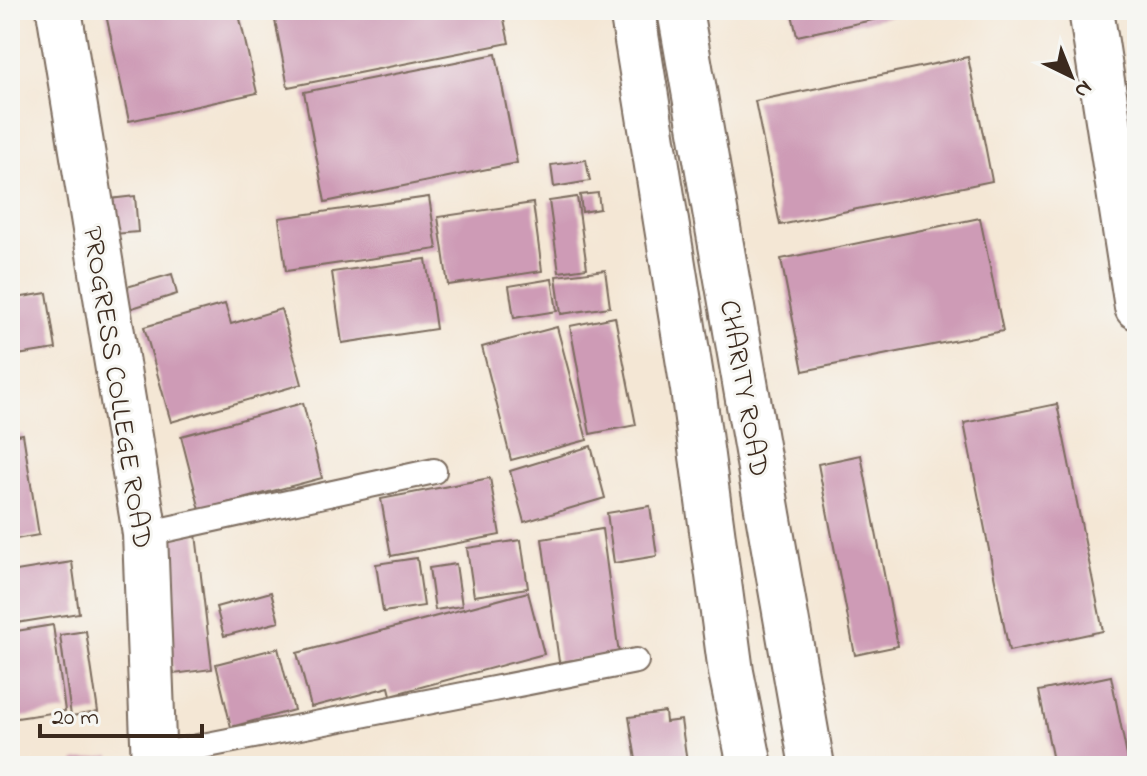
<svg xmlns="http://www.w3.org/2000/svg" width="1147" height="776" font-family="'Indie Flower',sans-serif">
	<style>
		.building { fill: #ce9bb6 }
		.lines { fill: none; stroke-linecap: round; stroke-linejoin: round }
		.lane-casing { stroke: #7c6c5e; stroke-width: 28 }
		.street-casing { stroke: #7c6c5e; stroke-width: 48 }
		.secondary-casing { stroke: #7c6c5e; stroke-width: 48 }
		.lane { stroke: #fff; stroke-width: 24 }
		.street { stroke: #fff; stroke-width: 44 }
		.secondary { stroke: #fff; stroke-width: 44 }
		.labels { text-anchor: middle; stroke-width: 6; stroke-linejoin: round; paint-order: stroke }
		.street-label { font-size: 28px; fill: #3b2a1e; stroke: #f6f6f2 }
	</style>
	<rect width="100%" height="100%" fill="#f6f6f2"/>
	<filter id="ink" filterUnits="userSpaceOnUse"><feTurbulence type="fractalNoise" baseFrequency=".0125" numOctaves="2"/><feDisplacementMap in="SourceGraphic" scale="16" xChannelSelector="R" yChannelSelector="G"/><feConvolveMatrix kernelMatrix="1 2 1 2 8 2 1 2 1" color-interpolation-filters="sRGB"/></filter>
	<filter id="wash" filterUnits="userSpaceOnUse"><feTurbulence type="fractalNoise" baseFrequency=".006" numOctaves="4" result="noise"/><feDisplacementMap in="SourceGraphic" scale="32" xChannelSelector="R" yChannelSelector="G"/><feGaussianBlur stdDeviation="1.8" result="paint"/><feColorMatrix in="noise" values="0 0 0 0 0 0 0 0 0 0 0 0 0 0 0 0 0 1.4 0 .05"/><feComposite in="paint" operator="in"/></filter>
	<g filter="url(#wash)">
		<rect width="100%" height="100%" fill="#f4e7d5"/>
		<g id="blocks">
			<g class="building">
				<path d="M105 10H238L257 93 129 121Z"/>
				<path d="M273 10H502L509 43 288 87Z"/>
				<path d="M791 10H915V11L797 36Z"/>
				<path d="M496 54 517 163 325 202 304 92Z"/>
				<path d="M968 57 992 181 780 225 755 101Z"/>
				<path d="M586 160 590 181 554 187 551 165Z"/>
				<path d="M598 193 600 209 582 212 580 195Z"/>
				<path d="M135 196 138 232 113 234 110 199Z"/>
				<path d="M429 197 437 249 286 271 279 218Z"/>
				<path d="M577 197 587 268 559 272 549 201Z"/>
				<path d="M533 203 542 271 448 285 438 217Z"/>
				<path d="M980 218 1003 331 803 371 781 259Z"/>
				<path d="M426 259 436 329 342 343 332 272Z"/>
				<path d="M605 270 610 307 561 314 556 276Z"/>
				<path d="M172 274 177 294 126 310 120 289Z"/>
				<path d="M552 279 557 311 514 318 509 286Z"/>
				<path d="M47 293 56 349 17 355 10 299Z"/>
				<path d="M225 304 231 324 281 309 302 384 171 422 144 327Z"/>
				<path d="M615 317 636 425 590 434 570 326Z"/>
				<path d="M557 327 587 440 511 460 482 347Z"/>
				<path d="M303 403 322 478 200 510 181 436Z"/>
				<path d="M1057 404 1103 631 1009 651 964 423Z"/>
				<path d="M23 434 39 535 10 540V436Z"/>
				<path d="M591 446 605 498 524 522 510 471Z"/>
				<path d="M861 455 898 646 855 655 818 464Z"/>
				<path d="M490 478 500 535 391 556 381 499Z"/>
				<path d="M650 506 657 556 614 563 607 513Z"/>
				<path d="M602 529 619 654 559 662 542 539Z"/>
				<path d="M196 534 212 669 174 674 156 539Z"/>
				<path d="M521 540 528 588 474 596 467 548Z"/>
				<path d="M417 558 424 606 383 612 376 564Z"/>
				<path d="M72 562 79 613 10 624V572Z"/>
				<path d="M456 564 462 606 435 610 429 568Z"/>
				<path d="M271 592 279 622 224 636 216 607Z"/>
				<path d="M528 592 544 654 391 695 389 687 311 707 297 653Z"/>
				<path d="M53 625 65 711 10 719V632Z"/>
				<path d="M86 631 98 712 71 716 60 635Z"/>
				<path d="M278 648 294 710 231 727 216 664Z"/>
				<path d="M1111 676 1129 766H1054L1039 691Z"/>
				<path d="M665 712 666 722 681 720 687 762 673 764V766H637L629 717Z"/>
				<path d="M110 756 111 766H75L74 761Z"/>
			</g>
		</g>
	</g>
	<g filter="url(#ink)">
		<use href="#blocks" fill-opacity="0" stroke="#7c6c5e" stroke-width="2"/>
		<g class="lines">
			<defs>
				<g id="lane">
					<path d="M145 534 434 471"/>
					<path d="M152 756 636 661"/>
				</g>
				<g id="street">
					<path d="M59 10 145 534 154 766"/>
					<path d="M1091 10 1137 307"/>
				</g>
				<g id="secondary">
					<path d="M632 10 693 389 731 672 750 766"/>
					<path d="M680 10 812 766"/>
				</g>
			</defs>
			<use href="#lane" class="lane-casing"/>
			<use href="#street" class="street-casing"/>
			<use href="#secondary" class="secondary-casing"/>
			<use href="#lane" class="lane"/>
			<use href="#street" class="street"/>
			<use href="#secondary" class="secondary"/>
		</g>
	</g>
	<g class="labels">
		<g class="street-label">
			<text transform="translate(119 387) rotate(81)" y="10">PROGRESS COLLEGE ROAD</text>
			<text transform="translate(746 388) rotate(80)" y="10">CHARITY ROAD</text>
		</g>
	</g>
	<rect width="1147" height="776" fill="none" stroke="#f6f6f2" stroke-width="40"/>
	<g transform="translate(1071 76) rotate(137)" stroke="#f6f6f2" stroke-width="6" paint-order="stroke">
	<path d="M0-6L14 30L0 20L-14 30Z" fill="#3b2a1e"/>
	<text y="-12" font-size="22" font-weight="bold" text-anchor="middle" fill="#3b2a1e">N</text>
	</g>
	<path d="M40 724v12h162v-12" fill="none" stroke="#3b2a1e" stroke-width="4"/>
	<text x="52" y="724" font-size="24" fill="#3b2a1e" stroke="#f6f6f2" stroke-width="6" paint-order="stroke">20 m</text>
</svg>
